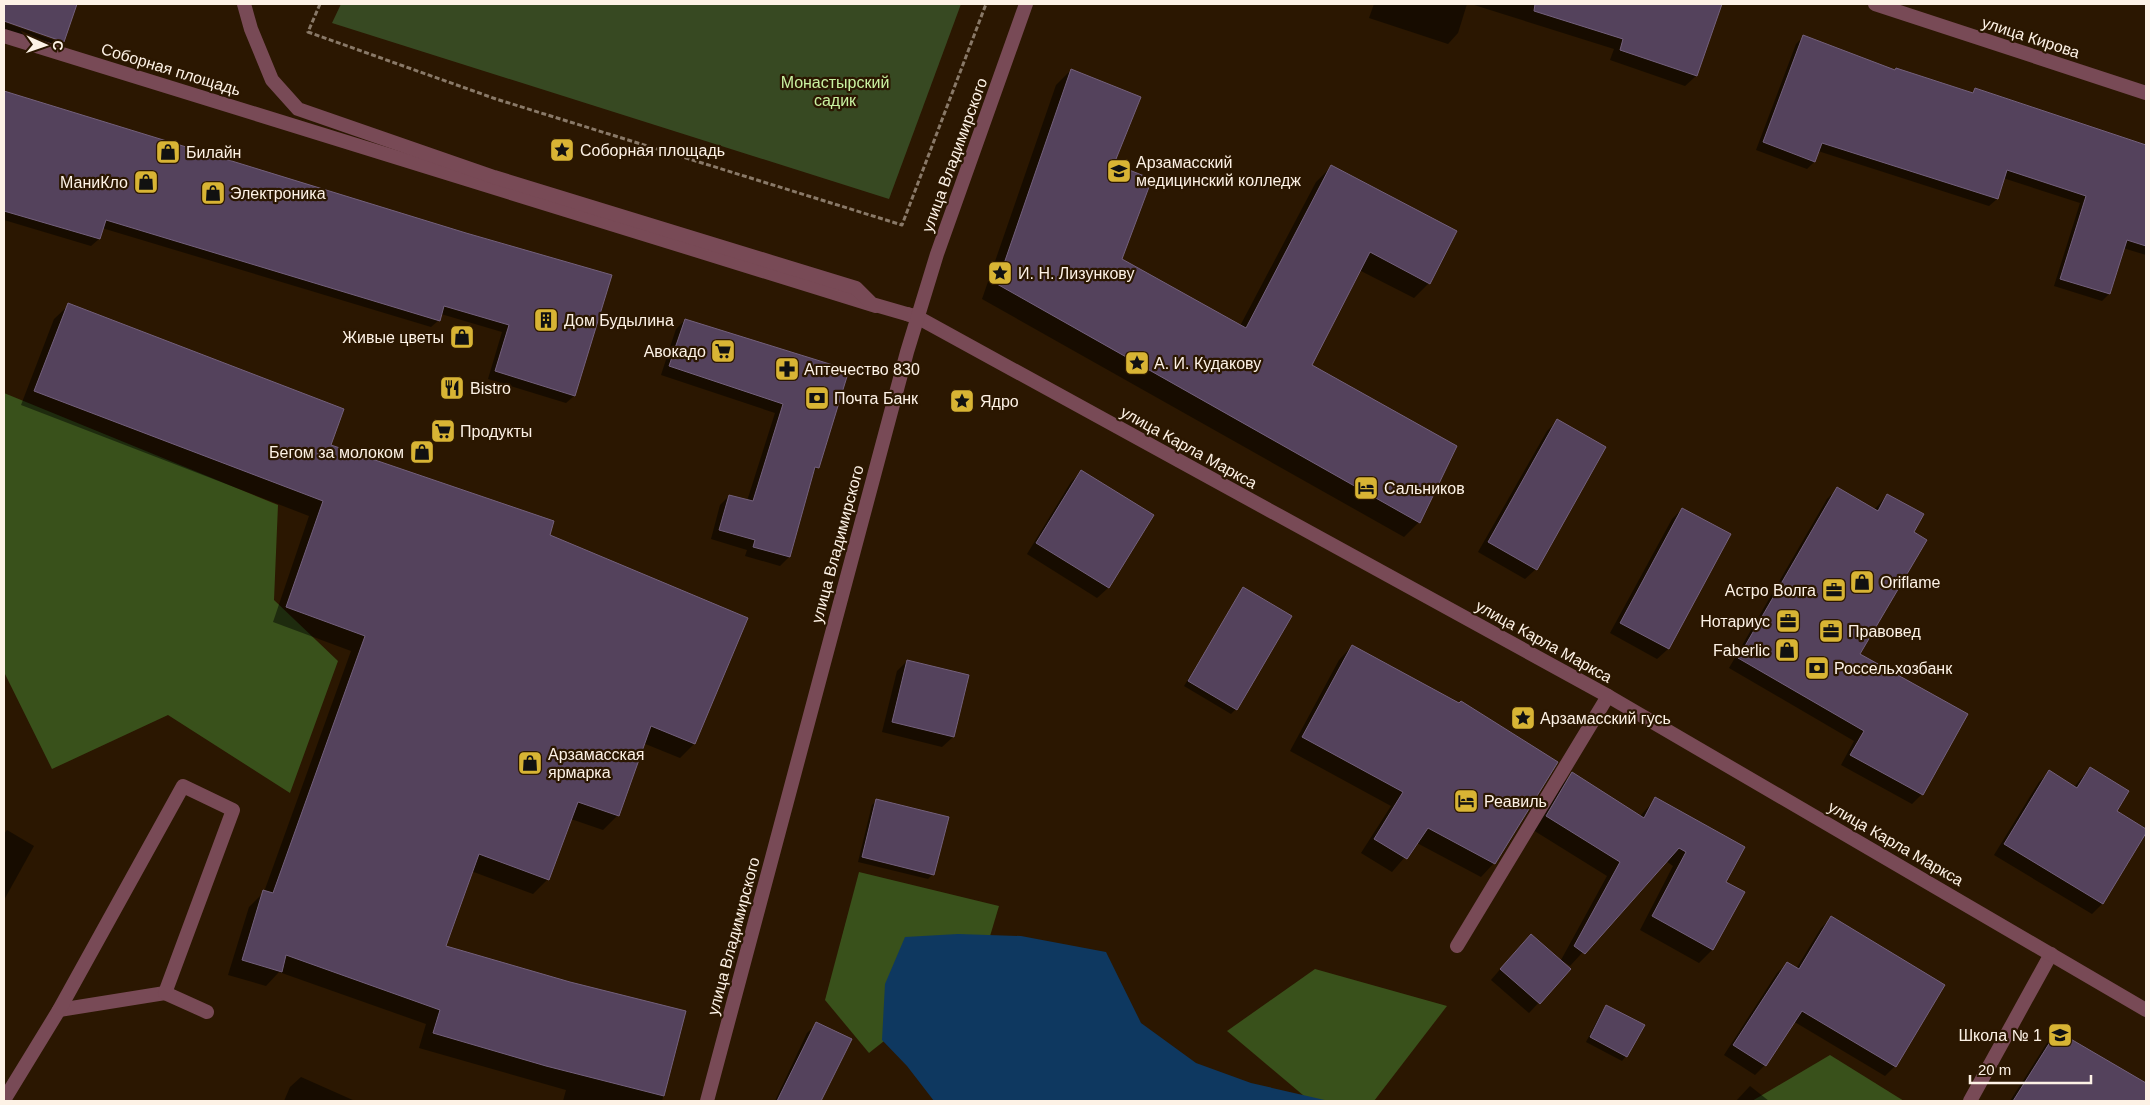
<svg xmlns="http://www.w3.org/2000/svg" width="2150" height="1105" font-family="Helvetica,sans-serif">
	<style>
		.green { fill: #374922 }
		.forest { fill: #39511b }
		.water { fill: #0e3860 }
		.shadow { fill: #0007 }
		.building { fill: #54425c; stroke: #73607c }
		.lines { fill: none; stroke-linecap: round; stroke-linejoin: round }
		.path { stroke: #897968; stroke-width: 3; stroke-dasharray: 5 2.5; stroke-linecap: butt }
		.service { stroke: #784a56; stroke-width: 14 }
		.pedestrian { stroke: #784a56; stroke-width: 14 }
		.tertiary { stroke: #784a56; stroke-width: 14 }
		.labels { text-anchor: middle; stroke-width: 4.5; stroke-linejoin: round; paint-order: stroke }
		.street-label { font-size: 16px; fill: #fdf2e6; stroke: #2b1701 }
		.park-label { font-size: 16px; fill: #c9f1a0; stroke: #2b1701 }
		.poi-label { font-size: 16px; fill: #fdf2e6; stroke: #2b1701; text-anchor: start }
	</style>
	<rect width="100%" height="100%" fill="#2b1701"/>
	<path class="green" d="M341 4H961L889 199 332 23Z"/>
	<g class="forest">
		<path d="M4 393 278 505 274 600 338 661 290 793 168 715 52 769 4 672Z"/>
		<path d="M859 872 999 906 982 963 869 1053 825 1000Z"/>
		<path d="M1315 969 1447 1006 1374 1101H1310L1227 1031Z"/>
		<path d="M1830 1055 1904 1101H1752Z"/>
	</g>
	<path class="water" d="M958 934 1021 936 1106 952 1141 1023 1196 1063 1251 1083 1329 1101H934L907 1066 882 1040 885 984 905 937Z"/>
	<g class="shadow">
		<path d="M4 4H76L63 41 53 52 4 34V22L59 42V39L4 19Z"/>
		<path d="M1374 4H1467L1458 33 1448 44 1369 18Z"/>
		<path d="M1471 4H1715L1720 6 1696 76 1685 86 1610 60 1614 49Z"/>
		<path d="M1803 37 1895 71 1972 93 1975 90 2146 150V255L2123 248 2109 294 2102 301 2054 286 2080 203 2003 178 1997 199 1989 206 1818 151 1814 162 1807 169 1756 150 1796 44Z"/>
		<path d="M1071 70 1112 164 1120 259 1240 326 1316 182 1331 167 1429 283 1414 298 1359 270 1310 366 1419 522 1404 537 982 299 1056 85Z"/>
		<path d="M4 92 466 234 610 276 574 396 566 403 488 379 502 332 441 314 439 320 431 327 102 228 99 239 91 246 4 220Z"/>
		<path d="M69 305 329 445 548 536 694 744 680 758 643 743 618 815 603 830 571 819 548 879 533 894 471 871 445 947 570 983 685 1012 662 1101H563L566 1090 419 1048 426 1024 279 972 266 986 228 975 249 907 264 892 351 651 273 622 309 516 21 405 54 319Z"/>
		<path d="M685 320 848 371 818 467 812 473 789 557 780 566 745 556 747 550 711 539 720 505 729 496 747 501 775 413 661 375 676 329Z"/>
		<path d="M1558 420 1536 569 1525 579 1478 552 1547 431Z"/>
		<path d="M1081 472 1153 516 1108 588 1097 598 1027 554 1071 482Z"/>
		<path d="M1837 489 1874 510 1887 495 1912 533 1859 655 1922 794 1912 804 1841 765 1854 741 1729 668 1827 499Z"/>
		<path d="M1682 509 1729 535 1668 649 1657 659 1610 633 1672 519Z"/>
		<path d="M1244 589 1236 709 1231 714 1184 686Z"/>
		<path d="M1352 646 1494 863 1481 877 1417 843 1392 872 1361 853 1391 806 1290 751 1339 660Z"/>
		<path d="M907 661 953 737 942 747 882 732 897 671Z"/>
		<path d="M2090 768 2116 812 2146 830 2102 904 2092 914 1994 855 2039 782 2049 772 2074 787Z"/>
		<path d="M1572 774 1640 816 1656 799 1724 882 1712 950 1699 963 1640 930 1673 866 1666 861 1570 966 1561 960 1607 876 1533 830 1559 788Z"/>
		<path d="M877 800 933 874 928 879 858 862 872 805Z"/>
		<path d="M7 830 34 846 4 900V834Z"/>
		<path d="M1831 918 1895 1066 1885 1076 1793 1021 1765 1065 1755 1075 1724 1055 1777 973 1787 963 1796 969 1821 928Z"/>
		<path d="M1520 946 1569 970 1529 1013 1491 980Z"/>
		<path d="M1607 1006 1626 1056 1622 1061 1586 1042 1602 1011Z"/>
		<path d="M817 1024 850 1040 820 1101H775L807 1033Z"/>
		<path d="M2057 1033 2146 1084V1101H2010L2047 1043Z"/>
		<path d="M301 1077 355 1101H284L290 1087Z"/>
		<path d="M1750 1086 1769 1101H1736Z"/>
	</g>
	<g class="building">
		<path d="M4 4H77L64 42 4 21Z"/>
		<path d="M1535 4H1722L1697 76 1620 50 1623 39 1534 11Z"/>
		<path d="M1803 35 1895 70 1896 68 1973 93 1975 88 2146 145V246L2127 240 2110 294 2060 279 2086 196 2007 170 1998 199 1822 143 1815 162 1763 142Z"/>
		<path d="M1071 69 1141 97 1114 164 1152 179 1122 259 1246 328 1331 165 1457 231 1430 284 1370 252 1312 365 1457 446 1420 523 997 284Z"/>
		<path d="M4 91 466 233 612 275 575 396 495 371 509 325 444 306 440 321 106 220 100 239 4 211Z"/>
		<path d="M68 303 344 409 331 445 554 521 550 535 748 618 695 744 651 726 619 816 578 802 549 880 479 854 446 946 570 982 686 1011 664 1096 546 1066 433 1033 440 1010 286 955 282 972 242 960 263 890 273 893 365 636 286 607 323 501 34 391Z"/>
		<path d="M685 319 849 370 819 468 815 467 790 557 753 547 755 540 719 530 729 495 753 501 783 404 669 366Z"/>
		<path d="M1557 419 1606 447 1537 570 1488 542Z"/>
		<path d="M1081 470 1154 515 1109 588 1036 543Z"/>
		<path d="M1837 487 1878 511 1887 494 1924 514 1914 532 1927 540 1860 654 1968 714 1923 795 1850 755 1864 731 1738 658Z"/>
		<path d="M1682 508 1731 534 1669 649 1620 623Z"/>
		<path d="M1243 587 1292 616 1237 710 1188 681Z"/>
		<path d="M1352 645 1459 703 1461 701 1558 762 1495 864 1428 828 1407 859 1374 839 1403 792 1302 737Z"/>
		<path d="M907 660 969 675 954 737 892 722Z"/>
		<path d="M2090 767 2129 791 2117 811 2146 829V833L2103 904 2004 844 2049 770 2077 788Z"/>
		<path d="M1572 772 1644 818 1655 797 1745 847 1726 882 1745 892 1713 950 1652 916 1686 852 1679 848 1585 954 1574 946 1620 862 1546 816Z"/>
		<path d="M876 799 949 817 934 875 862 857Z"/>
		<path d="M1831 916 1945 985 1896 1067 1802 1011 1766 1066 1733 1045 1787 962 1799 969Z"/>
		<path d="M1531 934 1571 969 1540 1004 1500 969Z"/>
		<path d="M1606 1005 1645 1025 1627 1057 1590 1037Z"/>
		<path d="M816 1022 852 1039 821 1101H777Z"/>
		<path d="M2057 1031 2146 1083V1101H2013Z"/>
	</g>
	<g class="lines">
		<path class="path" d="M320 4 308 32 496 99 902 225 986 4"/>
		<g class="service">
			<path d="M1457 946 1608 696"/>
			<path d="M59 1010 165 993"/>
			<path d="M4 1100 59 1010 183 786 233 810 165 993 207 1012"/>
			<path d="M1970 1101 2051 954"/>
		</g>
		<g class="pedestrian">
			<path d="M4 36 876 306"/>
			<path d="M907 314 917 317 1608 696 2146 1010"/>
		</g>
		<g class="tertiary">
			<path d="M244 4 251 29 272 80 298 109 494 177 856 288 872 304 917 317"/>
			<path d="M1875 4 2146 93"/>
			<path d="M707 1101 907 352 937 254 1026 4"/>
		</g>
	</g>
	<defs>
		<symbol id="sight-square" viewBox="-11 -11 22 22"><rect x="-9" y="-9" width="18" height="18" rx="4" fill="#d8b434" stroke="#2b1701"/><path d="M0-6L1.8-2.2L6-1.7L2.9 1.2L3.7 5.4L0 3.3L-3.7 5.4L-2.9 1.2L-6-1.7L-1.8-2.2Z" fill="#111"/></symbol>
		<symbol id="shop-square" viewBox="-11 -11 22 22"><rect x="-9" y="-9" width="18" height="18" rx="4" fill="#d8b434" stroke="#2b1701"/><path d="M-5-2.5h2.3a2.7 3.5 0 0 1 5.4 0H5L5.5 6h-11ZM-1.5-2.5h3a1.5 2.3 0 0 0-3 0Z" fill="#111"/></symbol>
		<symbol id="university-square" viewBox="-11 -11 22 22"><rect x="-9" y="-9" width="18" height="18" rx="4" fill="#d8b434" stroke="#2b1701"/><path d="M0-5L7-2L0 1L-7-2ZM-4 1L0 2.5L4 1V4Q0 6-4 4Z" fill="#111"/></symbol>
		<symbol id="building-square" viewBox="-11 -11 22 22"><rect x="-9" y="-9" width="18" height="18" rx="4" fill="#d8b434" stroke="#2b1701"/><path d="M-4-6H4V6H1V3H-1V6H-4ZM-2.5-4.3h1.7v1.8h-1.7ZM.8-4.3h1.7v1.8H.8ZM-2.5-1h1.7V.8h-1.7ZM.8-1h1.7V.8H.8Z" fill="#111"/></symbol>
		<symbol id="supermarket-square" viewBox="-11 -11 22 22"><rect x="-9" y="-9" width="18" height="18" rx="4" fill="#d8b434" stroke="#2b1701"/><path d="M-6-5.5h2.5l.6 2H6L4.5 2H-2.5L-4.4-4H-6ZM-1.5 3.2a1.3 1.3 0 1 0 .1 0ZM3 3.2a1.3 1.3 0 1 0 .1 0Z" fill="#111"/></symbol>
		<symbol id="pharmacy-square" viewBox="-11 -11 22 22"><rect x="-9" y="-9" width="18" height="18" rx="4" fill="#d8b434" stroke="#2b1701"/><path d="M-2-6h4v4h4v4h-4v4h-4v-4h-4v-4h4Z" fill="#111"/></symbol>
		<symbol id="restaurant-square" viewBox="-11 -11 22 22"><rect x="-9" y="-9" width="18" height="18" rx="4" fill="#d8b434" stroke="#2b1701"/><path d="M-5-6h1v4h1v-4h1v4h1v-4h1v5L-1.5 .5V6h-2V.5L-5-1ZM5-6V6H3V1.5H1.5Q1.5-4 5-6Z" fill="#111"/></symbol>
		<symbol id="bank-square" viewBox="-11 -11 22 22"><rect x="-9" y="-9" width="18" height="18" rx="4" fill="#d8b434" stroke="#2b1701"/><path d="M-6-4H6V4H-6ZM0-2.3a2.3 2.3 0 1 0 0 4.6a2.3 2.3 0 1 0 0-4.6Z" fill="#111"/></symbol>
		<symbol id="hotel-square" viewBox="-11 -11 22 22"><rect x="-9" y="-9" width="18" height="18" rx="4" fill="#d8b434" stroke="#2b1701"/><path d="M-6-4.5h1.5V1H6V5H4.5V3h-9V5H-6ZM-4 0a1.8 1.8 0 1 1 3.6 0ZM.5 0V-2.5h3Q6-2.5 6 0Z" fill="#111"/></symbol>
		<symbol id="office-square" viewBox="-11 -11 22 22"><rect x="-9" y="-9" width="18" height="18" rx="4" fill="#d8b434" stroke="#2b1701"/><path d="M-6-3h4V-5.5h4V-3h4V5H-6ZM-1-4.5V-3h2v-1.5ZM-6 0V1H6V0Z" fill="#111"/></symbol>
		<symbol id="school-square" viewBox="-11 -11 22 22"><rect x="-9" y="-9" width="18" height="18" rx="4" fill="#d8b434" stroke="#2b1701"/><path d="M0-5L7-2L0 1L-7-2ZM-4 1L0 2.5L4 1V4Q0 6-4 4Z" fill="#111"/></symbol>
	</defs>
	<g fill-rule="evenodd">
		<use href="#sight-square" x="548" y="136" width="28" height="28"/>
		<use href="#shop-square" x="154" y="138" width="28" height="28"/>
		<use href="#university-square" x="1105" y="157" width="28" height="28"/>
		<use href="#shop-square" x="132" y="168" width="28" height="28"/>
		<use href="#shop-square" x="199" y="179" width="28" height="28"/>
		<use href="#sight-square" x="986" y="259" width="28" height="28"/>
		<use href="#building-square" x="532" y="306" width="28" height="28"/>
		<use href="#shop-square" x="448" y="323" width="28" height="28"/>
		<use href="#supermarket-square" x="709" y="337" width="28" height="28"/>
		<use href="#sight-square" x="1123" y="349" width="28" height="28"/>
		<use href="#pharmacy-square" x="773" y="355" width="28" height="28"/>
		<use href="#restaurant-square" x="438" y="374" width="28" height="28"/>
		<use href="#bank-square" x="803" y="384" width="28" height="28"/>
		<use href="#sight-square" x="948" y="387" width="28" height="28"/>
		<use href="#supermarket-square" x="429" y="417" width="28" height="28"/>
		<use href="#shop-square" x="408" y="438" width="28" height="28"/>
		<use href="#hotel-square" x="1352" y="474" width="28" height="28"/>
		<use href="#shop-square" x="1848" y="568" width="28" height="28"/>
		<use href="#office-square" x="1820" y="576" width="28" height="28"/>
		<use href="#office-square" x="1774" y="607" width="28" height="28"/>
		<use href="#office-square" x="1817" y="617" width="28" height="28"/>
		<use href="#shop-square" x="1773" y="636" width="28" height="28"/>
		<use href="#bank-square" x="1803" y="654" width="28" height="28"/>
		<use href="#sight-square" x="1509" y="704" width="28" height="28"/>
		<use href="#shop-square" x="516" y="749" width="28" height="28"/>
		<use href="#hotel-square" x="1452" y="787" width="28" height="28"/>
		<use href="#school-square" x="2046" y="1021" width="28" height="28"/>
	</g>
	<g class="labels">
		<g class="street-label">
			<text transform="translate(2031 37) rotate(18)" y="6">улица Кирова</text>
			<text transform="translate(171 69) rotate(17)" y="6">Соборная площадь</text>
			<text transform="translate(954 155) rotate(-70)" y="6">улица Владимирского</text>
			<text transform="translate(1189 447) rotate(29)" y="6">улица Карла Маркса</text>
			<text transform="translate(837 544) rotate(-75)" y="6">улица Владимирского</text>
			<text transform="translate(1544 641) rotate(29)" y="6">улица Карла Маркса</text>
			<text transform="translate(1896 843) rotate(30)" y="6">улица Карла Маркса</text>
			<text transform="translate(733 936) rotate(-75)" y="6">улица Владимирского</text>
		</g>
		<g class="park-label">
			<text x="835" y="88">Монастырский<tspan x="835" dy="18">садик</tspan></text>
		</g>
		<g class="poi-label">
			<text x="580" y="156">Соборная площадь</text>
			<text x="186" y="158">Билайн</text>
			<text x="1136" y="168">Арзамасский<tspan x="1136" dy="18">медицинский колледж</tspan></text>
			<text x="128" y="188" text-anchor="end">МаниКло</text>
			<text x="230" y="199">Электроника</text>
			<text x="1018" y="279">И. Н. Лизункову</text>
			<text x="564" y="326">Дом Будылина</text>
			<text x="444" y="343" text-anchor="end">Живые цветы</text>
			<text x="706" y="357" text-anchor="end">Авокадо</text>
			<text x="1154" y="369">А. И. Кудакову</text>
			<text x="804" y="375">Аптечество 830</text>
			<text x="470" y="394">Bistro</text>
			<text x="834" y="404">Почта Банк</text>
			<text x="980" y="407">Ядро</text>
			<text x="460" y="437">Продукты</text>
			<text x="404" y="458" text-anchor="end">Бегом за молоком</text>
			<text x="1384" y="494">Сальников</text>
			<text x="1880" y="588">Oriflame</text>
			<text x="1816" y="596" text-anchor="end">Астро Волга</text>
			<text x="1770" y="627" text-anchor="end">Нотариус</text>
			<text x="1848" y="637">Правовед</text>
			<text x="1770" y="656" text-anchor="end">Faberlic</text>
			<text x="1834" y="674">Россельхозбанк</text>
			<text x="1540" y="724">Арзамасский гусь</text>
			<text x="548" y="760">Арзамасская<tspan x="548" dy="18">ярмарка</tspan></text>
			<text x="1484" y="807">Реавиль</text>
			<text x="2042" y="1041" text-anchor="end">Школа № 1</text>
		</g>
	</g>
	<rect width="2150" height="1105" fill="none" stroke="#fdf2e6" stroke-width="10"/>
	<g transform="translate(45 45) rotate(92)" stroke="#2b1701" stroke-width="4" paint-order="stroke">
	<path d="M0-4L9 19L0 12L-9 19Z" fill="#fdf2e6"/>
	<text y="-8" font-size="14" font-weight="bold" text-anchor="middle" fill="#fdf2e6">С</text>
	</g>
	<path d="M1970 1075v8h121v-8" fill="none" stroke="#fdf2e6" stroke-width="2.5"/>
	<text x="1978" y="1075" font-size="15" fill="#fdf2e6" stroke="#2b1701" stroke-width="4" paint-order="stroke">20 m</text>
</svg>
